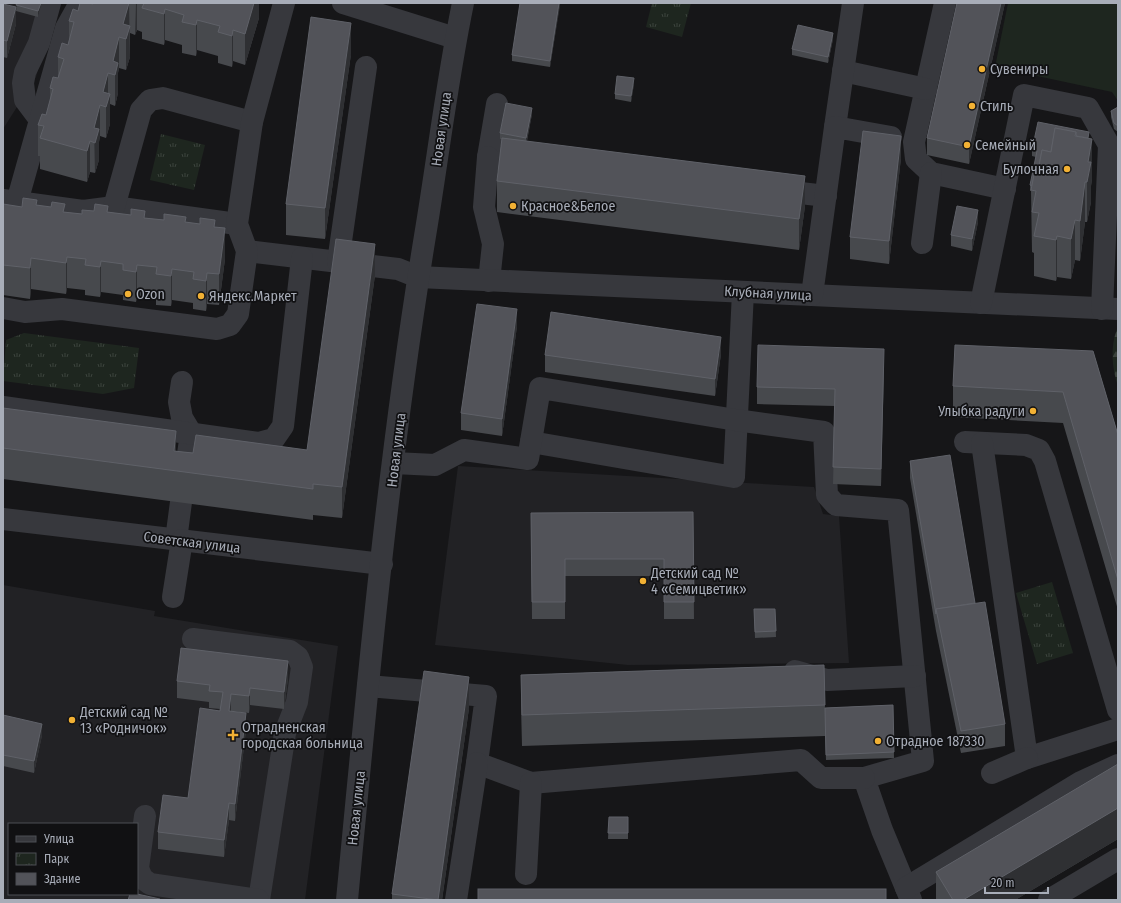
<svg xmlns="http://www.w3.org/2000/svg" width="1121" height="903" font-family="'Fira Sans Condensed',sans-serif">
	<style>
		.built { fill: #222225; fill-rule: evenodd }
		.grass { fill: #1e261f }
		.forest { fill: url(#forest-firs) }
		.park { fill: url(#park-tufts) }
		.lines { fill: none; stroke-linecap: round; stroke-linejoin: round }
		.minor { stroke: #37383d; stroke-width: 22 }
		.wall { fill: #47494d }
		.shaded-wall { fill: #2f3033 }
		.building { fill: #525359; stroke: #5f6168 }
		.poi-dot { fill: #f2b134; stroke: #111113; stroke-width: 1.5 }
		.labels { text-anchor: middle; stroke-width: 3.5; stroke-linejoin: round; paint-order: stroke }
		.poi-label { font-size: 14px; fill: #a8adb8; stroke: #111113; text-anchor: start }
		.street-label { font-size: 14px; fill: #a8adb8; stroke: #111113 }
	</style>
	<defs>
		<pattern id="forest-firs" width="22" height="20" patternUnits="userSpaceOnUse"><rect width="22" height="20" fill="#1e261f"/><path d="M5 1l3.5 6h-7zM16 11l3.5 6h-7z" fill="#3c433d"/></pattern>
		<pattern id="park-tufts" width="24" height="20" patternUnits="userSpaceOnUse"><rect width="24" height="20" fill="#1e261f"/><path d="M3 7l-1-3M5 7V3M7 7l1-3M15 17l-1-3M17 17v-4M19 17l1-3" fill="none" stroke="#3c433d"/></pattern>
	</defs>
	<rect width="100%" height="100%" fill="#161618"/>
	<g class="built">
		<path d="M3 3H56L36 77 3 129Z"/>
		<path d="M458 466 814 487 823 514 839 516 849 663 628 665 435 645Z"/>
		<path d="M3 585 155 611 154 616 338 646 305 900H3ZM9 824H137V894H9Z"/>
	</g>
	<path class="grass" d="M1008 3H1118V101L1112 92 995 67Z"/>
	<path class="forest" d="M1117 329H1118V386C1112 369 1110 347 1117 329Z"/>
	<g class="park">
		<path d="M652 3H691L682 37 646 27Z"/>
		<path d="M161 134 205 145 194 190 150 180Z"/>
		<path d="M24 333 139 348 134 388 103 394 3 381 6 340Z"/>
		<path d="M1052 582 1073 653 1037 664 1016 593Z"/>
	</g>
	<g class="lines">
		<g class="minor">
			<path d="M343 3 455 38"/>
			<path d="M945 3 914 142 916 159 931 173 1005 189"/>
			<path d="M843 71 926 89"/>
			<path d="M497 104 488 157 530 161"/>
			<path d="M40 120 25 100 23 83 25 72 39 43 50 3"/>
			<path d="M835 127 853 3"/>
			<path d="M488 157 484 207 493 244 489 281"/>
			<path d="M775 190 826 196"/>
			<path d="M3 200 83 211 114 207 237 224"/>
			<path d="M17 202 66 28 80 3"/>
			<path d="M114 207 141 110 150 100 163 98 252 122"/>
			<path d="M922 243 931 173"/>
			<path d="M247 251 398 269 418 277 1118 309"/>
			<path d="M338 262 366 67"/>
			<path d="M812 295 835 127 891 137"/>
			<path d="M981 303 1024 95 1088 108 1109 145 1102 309"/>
			<path d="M3 308 25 312 62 309 217 329 230 325 238 314 247 251 237 224 252 122 284 3"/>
			<path d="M182 382 179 402 182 418 191 433 184 482"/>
			<path d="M3 407 259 443 274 439 283 426 302 258"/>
			<path d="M531 442 734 477 743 292"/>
			<path d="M965 442 1026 445 1039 450 1045 461 1118 710"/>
			<path d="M982 443 1027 758 1118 729"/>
			<path d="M394 463 435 465 464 450 528 459 540 388 736 420 824 432 827 495 836 505 898 510 923 761 864 778 882 830 911 900"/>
			<path d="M3 519 382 564"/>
			<path d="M176 540 181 502"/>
			<path d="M173 597 182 540"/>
			<path d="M193 639 290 651 298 657 302 667 297 702 285 733 259 900"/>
			<path d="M795 671 827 680 915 676"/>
			<path d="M368 686 486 696 477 763 531 783 801 760 821 778H864"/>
			<path d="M992 773 1027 758"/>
			<path d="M145 816 138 868 142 878 150 884 258 900"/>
			<path d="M526 874 531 783"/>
			<path d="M906 888 1081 782 1118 765"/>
			<path d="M347 900C368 678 389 456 425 236 438 158 447 80 463 3"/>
			<path d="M456 900 477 763"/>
			<path d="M1049 900 1118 859"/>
		</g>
	</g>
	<g class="wall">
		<path d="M17 3H42L38 17 16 11Z"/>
		<path d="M93 3H259V18L245 65 233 61 232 67 218 63V56L197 50 196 56 182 53V45L165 40 164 45 142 39V32L137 30 135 35 130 33V57L126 70 119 68 118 73V93L115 106 110 104V124L106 138 100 136 99 142V160L95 173 90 172 87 182 40 169V156H38V125L46 115 50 101V88L58 78V57L68 45 69 40V21L78 11 93 4Z"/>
		<path d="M560 3 550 67 512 61V55Z"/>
		<path d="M957 3H1005L969 164 927 155V138Z"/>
		<path d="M3 4 16 24 7 58 3 57Z"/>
		<path d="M833 39 828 63 792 55V49Z"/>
		<path d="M351 54 325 239 286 235V204Z"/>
		<path d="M634 84 631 102 615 99V94Z"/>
		<path d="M1118 107V132L1114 129 1111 117V111Z"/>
		<path d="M532 114 527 141 805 206 799 250 497 212V181L502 139H500V133Z"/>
		<path d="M1089 138 1092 179 1091 186V202L1087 222H1085L1080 261 1075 260 1071 279 1057 277 1056 281 1034 276V253L1032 252 1031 191H1030V185L1036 157 1032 156V150Z"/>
		<path d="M901 158 889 264 850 259V237Z"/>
		<path d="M3 204 22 207 37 205 65 212 82 214 94 211 108 212 145 218 186 222 215 227 225 259 219 305 207 304 206 311 193 309V303L172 300 171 306 156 305V298L137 296 136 302 123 300V295L101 292 100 297 85 295V290L67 288 66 294 31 289 30 299 3 295Z"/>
		<path d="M978 222 972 251 951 246V235Z"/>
		<path d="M375 275 342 518 313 515V520L3 479V408L176 451 193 453 307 450Z"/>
		<path d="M517 326 502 436 461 430V413Z"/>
		<path d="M1093 351 1118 435V610L1063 423 953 417V386Z"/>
		<path d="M721 354 715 396 545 372V355Z"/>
		<path d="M884 366 881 486 833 484 835 406 757 404V387Z"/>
		<path d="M910 461 975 603 1005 724V746L961 753 936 631 910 478Z"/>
		<path d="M693 512 694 619H664V576H565V619H532L531 513Z"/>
		<path d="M754 609H775L776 637 755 638Z"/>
		<path d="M824 665 825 708 893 705 894 758 826 760 825 734V736L522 746 521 706V675Z"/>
		<path d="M288 678 284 709 250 705 249 713 231 711 246 730 235 821 229 820 224 857 158 849V832L188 798 220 709 209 708V702L177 698V681Z"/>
		<path d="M469 708 442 900H392V894Z"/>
		<path d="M3 715 42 735 34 773 3 766Z"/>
		<path d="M1118 764V839L1015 900H936V872Z"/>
		<path d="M609 817H628V839H608Z"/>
	</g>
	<g class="shaded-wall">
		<path d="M41 3H42L38 17V11Z"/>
		<path d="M129 3 130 57 126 70V39L123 24Z"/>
		<path d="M136 3H137V30L135 35Z"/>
		<path d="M254 3H259V18L245 65V34Z"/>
		<path d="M559 3 560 6 550 67V61Z"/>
		<path d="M1001 3H1005L969 164V147Z"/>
		<path d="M16 7V24L7 58V41Z"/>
		<path d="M165 9V40L164 45V14Z"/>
		<path d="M197 20V50L196 56V25Z"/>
		<path d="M351 23V54L325 239V208Z"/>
		<path d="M233 30V61L232 67V36Z"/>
		<path d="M833 33V39L828 63V57Z"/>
		<path d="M119 37V68L118 73V93L115 106V75L113 61Z"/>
		<path d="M108 73V98L110 94V124L106 138V107L103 92Z"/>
		<path d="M634 78V84L631 102V96Z"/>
		<path d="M100 105V136L99 142V160L95 173 94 128Z"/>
		<path d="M532 108V114L526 144V138Z"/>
		<path d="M901 136V158L889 264V241Z"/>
		<path d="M1092 139V179L1091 186V202L1087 222V182L1088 162Z"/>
		<path d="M90 141V172L87 182V151Z"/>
		<path d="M805 176V206L799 250V219Z"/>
		<path d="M1085 182V222L1080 261V221Z"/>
		<path d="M978 210V222L972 251V239Z"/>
		<path d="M1075 220V260L1071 279V239Z"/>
		<path d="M225 228V259L219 305V274Z"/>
		<path d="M1057 236V277L1056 281V240Z"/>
		<path d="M375 244V275L342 518V487Z"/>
		<path d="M67 257V288L66 294V263Z"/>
		<path d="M31 258V289L30 299V268Z"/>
		<path d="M101 261V292L100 297V267Z"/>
		<path d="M137 265V296L136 302V272Z"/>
		<path d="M172 269V300L171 306V276Z"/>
		<path d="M207 273V304L206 311V281Z"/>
		<path d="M517 309V326L502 436V419Z"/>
		<path d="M721 337V354L715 396V379Z"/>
		<path d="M884 349V366L881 486V469Z"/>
		<path d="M176 431V462L174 451Z"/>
		<path d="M288 661V678L284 709V692Z"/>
		<path d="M469 677V708L442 900H438Z"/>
		<path d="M250 688V705L249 713V696Z"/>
		<path d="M231 694V711L229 728V711Z"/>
		<path d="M246 713V730L235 821V804Z"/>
		<path d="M42 724V735L34 773V761Z"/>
		<path d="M229 803V820L224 857V840Z"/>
		<path d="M1118 808V839L1015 900H963Z"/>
	</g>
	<g class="building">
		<path d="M17 3H41L38 11 16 5Z"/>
		<path d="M80 3H88L93 4V3H129L123 24 130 26 126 39 119 37 113 61 118 63 115 75 108 73 103 92 110 94 106 107 100 105 94 128 99 129 95 143 90 141 87 151 40 138 44 126 38 125 42 114 46 115 53 89 50 88 53 77 58 78 64 59 58 57 62 43 68 45 74 22 69 21 73 9 78 11Z"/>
		<path d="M144 3H254L245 34 233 30 232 36 218 32 220 26 197 20 196 25 182 22 184 15 165 9 164 14 142 8Z"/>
		<path d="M520 3H559L550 61 512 55Z"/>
		<path d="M957 3H1001L969 147 927 138Z"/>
		<path d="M3 4 16 7 7 41 3 40Z"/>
		<path d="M311 17 351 23 325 208 286 204Z"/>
		<path d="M798 25 833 33 828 57 792 49Z"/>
		<path d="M617 76 634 78 631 96 615 94Z"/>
		<path d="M506 103 532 108 526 138 500 133Z"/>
		<path d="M1118 107V126L1114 123 1111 111Z"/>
		<path d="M1038 122 1089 132 1088 138 1076 136V132L1055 128 1051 152 1042 150 1038 171 1035 170 1032 186 1030 185 1037 151 1032 150Z"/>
		<path d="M1055 128 1076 132 1075 136 1092 139 1088 162H1091L1087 182H1085L1080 221 1075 220 1071 239 1057 236 1056 240 1034 236 1039 213 1032 212 1036 191 1031 190 1035 170 1038 171 1042 150 1051 152Z"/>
		<path d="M863 131 901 136 889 241 850 237Z"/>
		<path d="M502 138 805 176 799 219 497 181Z"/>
		<path d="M23 198 37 200 36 205 51 207 52 202 65 204 63 212 82 214V210L94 211 95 204 108 206 107 212 131 215V209L145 211 144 218 164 220V214L186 217 185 222 200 224V218L215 220 214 227 225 228 219 274 207 273 206 281 193 279 194 272 172 269 171 276 156 274 157 267 137 265 136 272 123 270V264L101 261 100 267 85 265 86 259 67 257 66 263 31 258 30 268 3 265V204L22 207Z"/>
		<path d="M957 206 978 210 972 239 951 235Z"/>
		<path d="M336 239 375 244 342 487 313 484V489L3 448V408L176 431 174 451 183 452 193 453 196 435 307 450Z"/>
		<path d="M477 304 517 309 502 419 461 413Z"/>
		<path d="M551 312 721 337 715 379 545 355Z"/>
		<path d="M758 345 884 349 881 469 833 467 835 389 757 387Z"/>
		<path d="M955 345 1093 351 1118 435V580L1063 392 953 386Z"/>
		<path d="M950 455 975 603 936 609V614L910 461Z"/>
		<path d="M693 512 694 602H664V559H565V602H532L531 513Z"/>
		<path d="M985 602 1005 724 961 731 936 609Z"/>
		<path d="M754 609H775L776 631 755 632Z"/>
		<path d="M181 648 288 661 284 692 250 688 249 696 231 694 229 711 246 713 235 804 229 803 224 840 158 832 163 795 188 798 200 708 220 711 223 692 209 691 210 685 177 681Z"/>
		<path d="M824 665 825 705 522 715 521 675Z"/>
		<path d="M424 671 469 677 438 900 392 894Z"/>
		<path d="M893 705 894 752 826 755 825 708Z"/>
		<path d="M3 715 42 724 34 761 3 755Z"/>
		<path d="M1118 764V808L963 900H953L936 872Z"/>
		<path d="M609 817H628V833H608Z"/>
		<rect x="478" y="889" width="408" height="11"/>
		<path d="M130 894H137L160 899V900H128Z"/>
	</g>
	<g class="poi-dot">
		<circle cx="982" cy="69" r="4"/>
		<circle cx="972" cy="106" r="4"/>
		<circle cx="967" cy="145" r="4"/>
		<circle cx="1067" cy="169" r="4"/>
		<circle cx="513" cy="206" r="4"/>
		<circle cx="128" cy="294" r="4"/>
		<circle cx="201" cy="296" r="4"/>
		<circle cx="1033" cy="411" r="4"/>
		<circle cx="643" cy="581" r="4"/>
		<circle cx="72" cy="720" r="4"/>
		<path d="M231 729h4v4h4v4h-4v4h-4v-4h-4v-4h4z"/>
		<circle cx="878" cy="741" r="4"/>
	</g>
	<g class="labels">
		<g class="poi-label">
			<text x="990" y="74">Сувениры</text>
			<text x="980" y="111">Стиль</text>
			<text x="975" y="150">Семейный</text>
			<text x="1059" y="174" text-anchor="end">Булочная</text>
			<text x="521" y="211">Красное&amp;Белое</text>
			<text x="136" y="299">Ozon</text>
			<text x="209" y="301">Яндекс.Маркет</text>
			<text x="1025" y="416" text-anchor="end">Улыбка радуги</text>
			<text x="651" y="578">Детский сад №<tspan x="651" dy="16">4 «Семицветик»</tspan></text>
			<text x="80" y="717">Детский сад №<tspan x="80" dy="16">13 «Родничок»</tspan></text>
			<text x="242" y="732">Отрадненская<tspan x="242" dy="16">городская больница</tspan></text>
			<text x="886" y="746">Отрадное 187330</text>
		</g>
		<g class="street-label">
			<text transform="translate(441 129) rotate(-82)" y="5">Новая улица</text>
			<text transform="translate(768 293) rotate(3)" y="5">Клубная улица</text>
			<text transform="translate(396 450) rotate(-83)" y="5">Новая улица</text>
			<text transform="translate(192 542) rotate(7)" y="5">Советская улица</text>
			<text transform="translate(356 808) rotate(-84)" y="5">Новая улица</text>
		</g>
	</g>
	<rect width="1121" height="903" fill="none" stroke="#a8adb8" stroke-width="8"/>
	<rect x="8" y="823" width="130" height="72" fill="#111113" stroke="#4d4f55"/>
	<rect x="16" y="836" width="20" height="6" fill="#37383d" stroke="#4d4f55"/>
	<text x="44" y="843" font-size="12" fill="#a8adb8">Улица</text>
	<rect x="16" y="853" width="20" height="12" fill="url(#park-tufts)" stroke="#4d4f55"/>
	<text x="44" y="863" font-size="12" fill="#a8adb8">Парк</text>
	<rect x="16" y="873" width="20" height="12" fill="#525359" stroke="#4d4f55"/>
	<text x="44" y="883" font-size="12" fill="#a8adb8">Здание</text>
	<path d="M985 887v6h63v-6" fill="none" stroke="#a8adb8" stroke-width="2"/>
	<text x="991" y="887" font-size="12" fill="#a8adb8" stroke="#111113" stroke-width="3" paint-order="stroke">20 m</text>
</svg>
